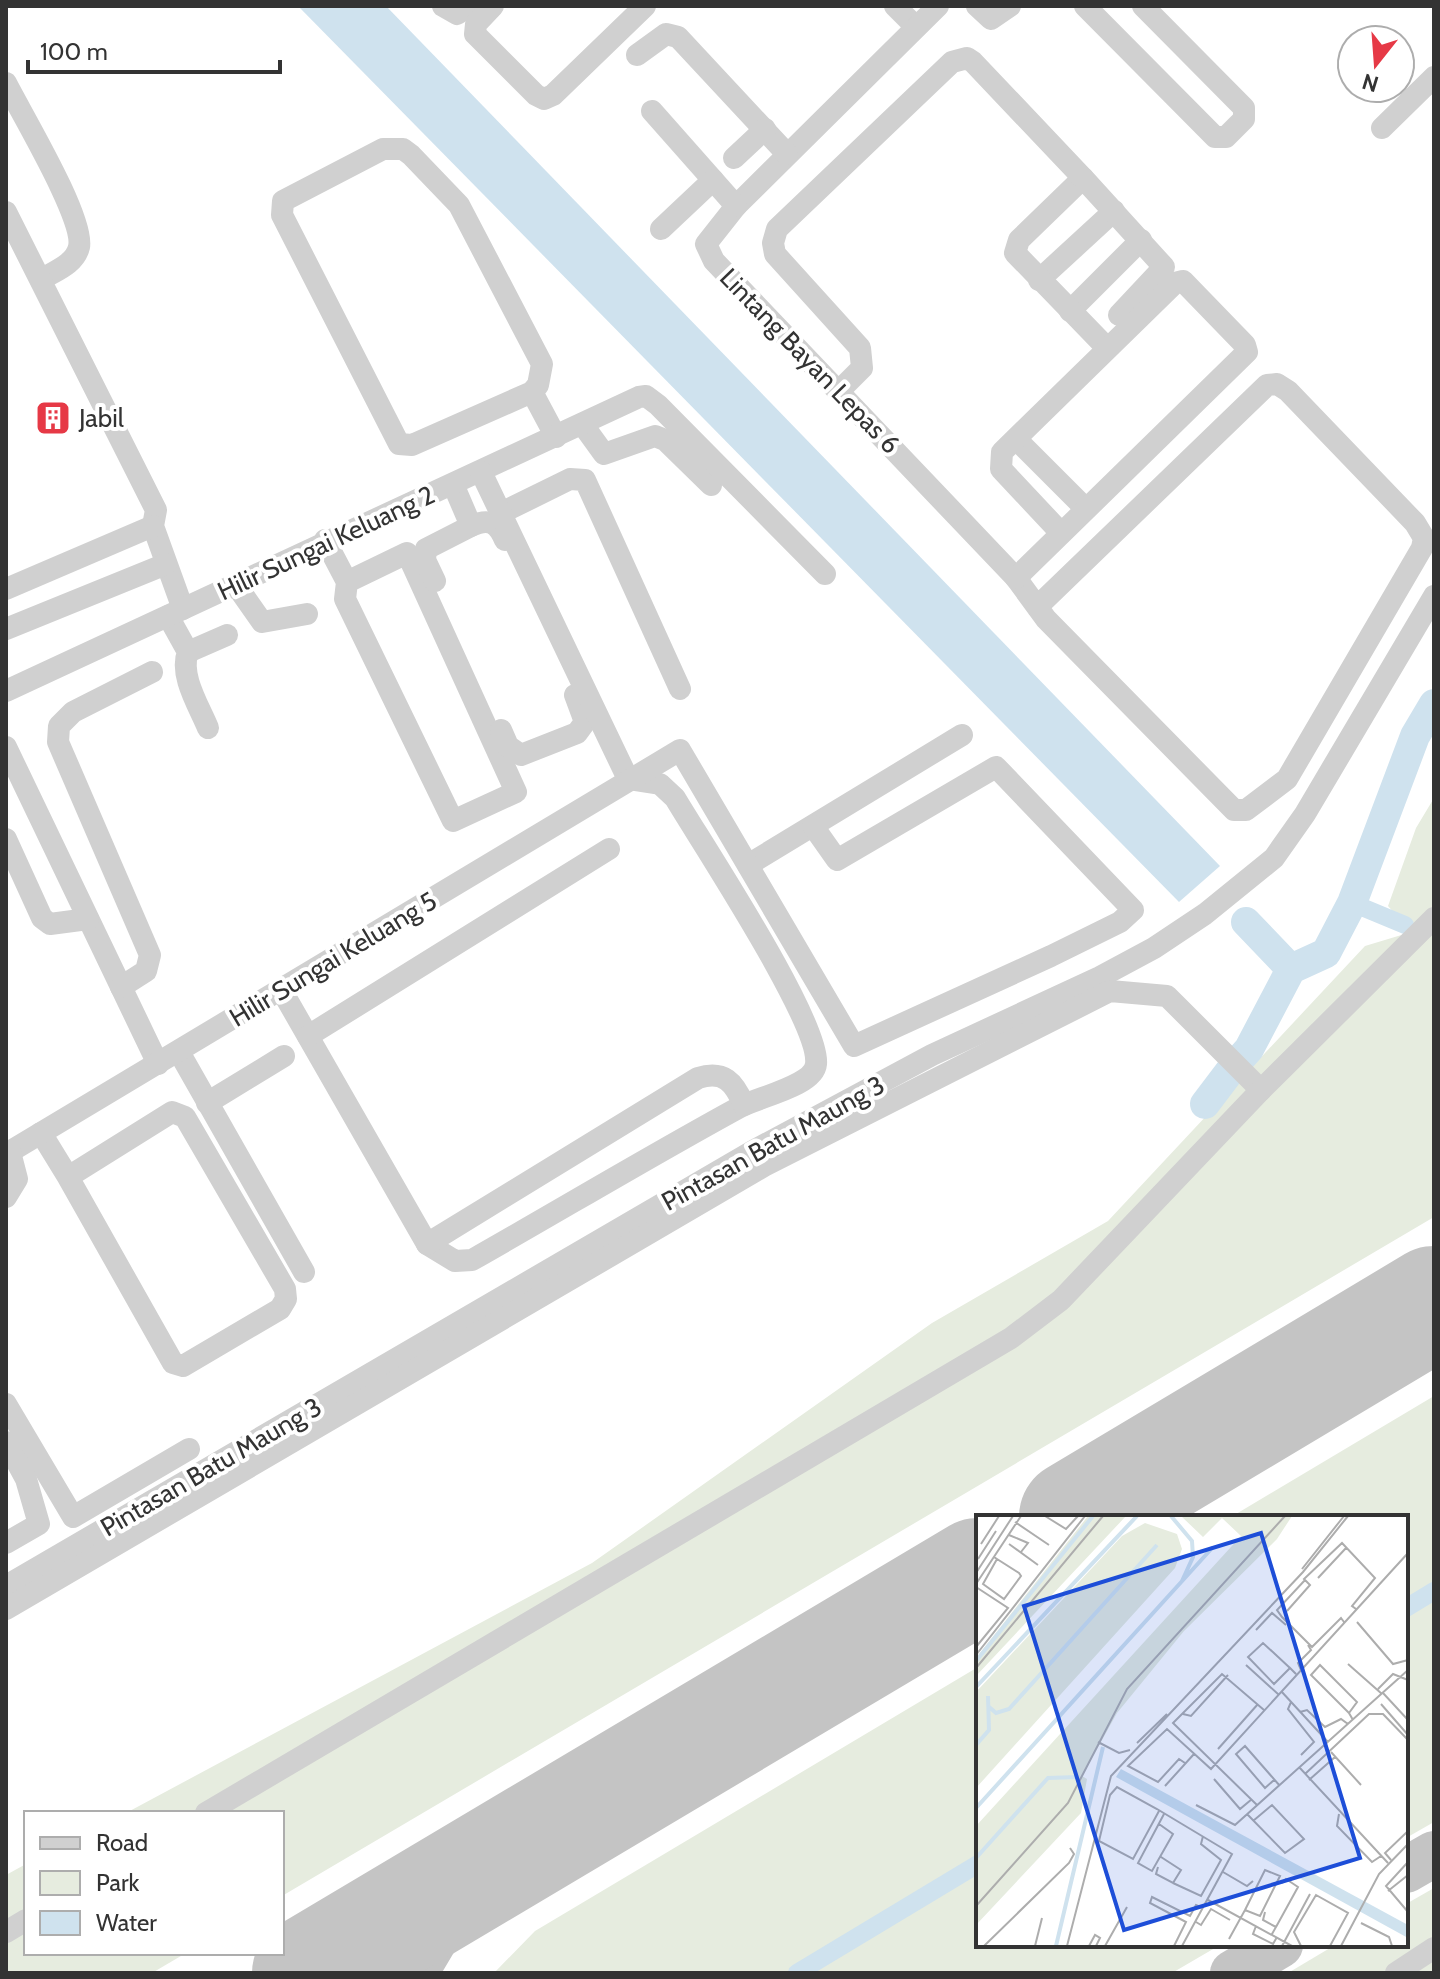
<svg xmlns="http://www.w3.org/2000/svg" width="1440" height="1979" font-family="Cabin,sans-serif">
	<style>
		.green { fill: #e6ecdf }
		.water { fill: #cfe2ee }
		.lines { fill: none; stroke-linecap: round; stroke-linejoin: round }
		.canal { stroke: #cfe2ee; stroke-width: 18 }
		.river { stroke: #cfe2ee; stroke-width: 30 }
		.taxiway { stroke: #c4c4c4; stroke-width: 46 }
		.runway { stroke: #c4c4c4; stroke-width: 114 }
		.minor { stroke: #d0d0d0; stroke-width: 22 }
		.labels { text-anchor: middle; stroke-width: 8; stroke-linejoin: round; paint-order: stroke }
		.street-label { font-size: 26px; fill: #333; stroke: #fff }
		.poi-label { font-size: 26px; fill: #333; stroke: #fff; text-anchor: start }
		.inset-river { fill: none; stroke: #cfe2ee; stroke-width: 4 }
		.inset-road { fill: none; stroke: #adadad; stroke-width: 2 }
		.view { fill: #1d4ed8; fill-opacity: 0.15; stroke: #1d4ed8; stroke-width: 4 }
		.inset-edge { fill: none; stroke: #333; stroke-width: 4 }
	</style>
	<rect width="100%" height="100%" fill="#fff"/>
	<g class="green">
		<path d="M1434 798V1217L282 1896V1813H126L592 1563 932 1323 1108 1221 1365 946 1418 930 1405 925 1388 906 1416 828Z"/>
		<path d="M1434 1396V1822L1406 1838V1517H1231Z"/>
		<path d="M978 1667V1945H1220L1172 1973H494L535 1931Z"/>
		<path d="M26 1864V1953H186L152 1973H6V1875Z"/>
		<path d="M1434 1888V1973H1288L1335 1945H1406V1904Z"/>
	</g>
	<path class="water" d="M298 6H386L1220 866 1179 902Z"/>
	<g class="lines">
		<g class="canal">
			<path d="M1352 903 1405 925"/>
			<path d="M1406 1608 1434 1591"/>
			<path d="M797 1973 978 1864"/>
		</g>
		<g class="river">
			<path d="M1246 922 1291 969"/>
			<path d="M1240 1059 1249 1049 1291 969 1326 953 1352 903 1415 736 1434 704"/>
			<path d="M1205 1104 1230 1071"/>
		</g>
		<g class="taxiway">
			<path d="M1406 1870 1434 1854"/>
			<path d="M415 1973 447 1919 519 1849"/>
			<path d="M1233 1973 1280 1945"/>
		</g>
		<g class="runway">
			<path d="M1076 1517 1434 1303"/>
			<path d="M309 1973 978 1575"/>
		</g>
		<g class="minor">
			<path d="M443 6 457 14 470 6"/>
			<path d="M493 6 476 24 475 34 536 95 544 99 553 95 645 6"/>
			<path d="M895 6 916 27"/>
			<path d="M938 6 736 206 706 244 714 261 1016 578 1046 619 1234 810H1246L1287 779 1422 548 1424 538 1415 523 1288 391 1277 384 1267 385 1037 607"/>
			<path d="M977 6 991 19 1010 6"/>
			<path d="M1085 6 1215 137H1226L1244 119V108L1143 6"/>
			<path d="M637 55 666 34 678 37 787 154"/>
			<path d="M6 83C21 113 85 219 79 247 75 264 55 271 42 279"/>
			<path d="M652 111 736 206"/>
			<path d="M1382 128 1434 77"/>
			<path d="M734 158 765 129"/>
			<path d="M6 212 156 510 153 526 183 609"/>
			<path d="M661 229 713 180"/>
			<path d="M1039 280 1114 211"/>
			<path d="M1070 311 1141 240"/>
			<path d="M1107 348 1015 253 1019 240 1083 178 1164 267 1119 315"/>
			<path d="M840 390 862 368 860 348 775 254 773 243 777 229 952 62 967 58 973 62 1083 178"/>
			<path d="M532 392 412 445 399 444 282 215 283 201 383 149H403L411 155 459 205 542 364 538 385 532 392 556 437"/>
			<path d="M583 425 604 454 655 436 665 440 711 485"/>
			<path d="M1016 439 1085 508"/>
			<path d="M501 513 570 479 585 480 680 689"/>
			<path d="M471 526C489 518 497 522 505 540"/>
			<path d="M325 540 347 582 345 599 453 821 516 792 407 553 347 582"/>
			<path d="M1016 578 1247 352 1245 345 1183 281 1175 283 1002 452 1001 469 1061 533"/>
			<path d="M435 581 425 560 426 549 471 526 453 484"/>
			<path d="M236 585 262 622 307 614"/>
			<path d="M6 589 153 526"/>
			<path d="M168 616 188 652C179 675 199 706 208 728"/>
			<path d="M6 629 166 564"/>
			<path d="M188 652 227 635"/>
			<path d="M6 691 639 397 646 396 658 405 825 574"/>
			<path d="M501 730 508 746 521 755 577 733 585 722 575 695"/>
			<path d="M6 747 158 1064"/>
			<path d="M6 839 42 918 50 924 88 919"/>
			<path d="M748 865 962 735"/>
			<path d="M121 987 146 971 150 955 58 742 59 726 73 712 152 672"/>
			<path d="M282 991 427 1244 455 1261 472 1260C562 1209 650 1156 740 1107 758 1097 814 1086 816 1064 821 1023 701 842 675 798L660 784 628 779 481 472"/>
			<path d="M308 1036 609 849"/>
			<path d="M179 1052 304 1272"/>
			<path d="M207 1103 284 1056"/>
			<path d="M41 1133 68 1177 172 1112 185 1117 285 1289 286 1299 280 1309 183 1366 173 1363 68 1177"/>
			<path d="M6 1154 680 750 854 1046 1051 956 1120 922 1133 910 996 767 837 860 813 826"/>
			<path d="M6 1197 17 1179 10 1152"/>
			<path d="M427 1244 698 1078C724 1070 734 1082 744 1105"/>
			<path d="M6 1404 73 1517 189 1449"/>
			<path d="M6 1442 26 1479 39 1524 6 1543"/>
			<path d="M6 1586 753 1151 932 1055 1100 977 1154 948 1205 914 1274 858 1305 814 1434 596"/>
			<path d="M6 1609 764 1166 1110 991 1167 996 1261 1090"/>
			<path d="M206 1813 1011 1338 1061 1300 1261 1090 1434 918"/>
			<path d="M6 1932 26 1920"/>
			<path d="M1396 1973 1434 1948"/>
		</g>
	</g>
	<defs>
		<symbol id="building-square" viewBox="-11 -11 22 22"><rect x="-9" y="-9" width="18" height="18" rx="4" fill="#e63946" stroke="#fff"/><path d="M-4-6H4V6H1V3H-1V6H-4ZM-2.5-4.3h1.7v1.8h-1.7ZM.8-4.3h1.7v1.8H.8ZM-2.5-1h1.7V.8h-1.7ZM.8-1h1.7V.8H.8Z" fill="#fff"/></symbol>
	</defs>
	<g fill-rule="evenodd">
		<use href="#building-square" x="33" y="398" width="40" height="40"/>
	</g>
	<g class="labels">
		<g class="street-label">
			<text transform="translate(810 361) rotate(46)" y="9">Lintang Bayan Lepas 6</text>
			<text transform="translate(326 543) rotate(-25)" y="9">Hilir Sungai Keluang 2</text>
			<text transform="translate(333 959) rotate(-31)" y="9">Hilir Sungai Keluang 5</text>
			<text transform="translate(773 1143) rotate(-29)" y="9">Pintasan Batu Maung 3</text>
			<text transform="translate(211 1467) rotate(-30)" y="9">Pintasan Batu Maung 3</text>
		</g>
		<g class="poi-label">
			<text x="79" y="427">Jabil</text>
		</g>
	</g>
	<g transform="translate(976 1515)">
		<rect width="432" height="432" fill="#fff"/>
		<path d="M112 1H150L0 161V143ZM205 1H316L301 24 208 116 141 198 106 261 111 264 105 298 0 410V311L265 21 246 3 227 22ZM169 8 201 19 206 34 199 53 0 273V177L146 21Z" fill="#e6ecdf"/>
		<path d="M145 254 432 410V423L140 262Z" fill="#cfe2ee"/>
		<path class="inset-river" d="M195 1 216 26 217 42 206 66M0 146 117 1M0 172 161 1M12 191 20 198 33 194 181 30M0 230 13 215 12 181M0 293 237 32M0 343 72 263 102 262M80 431 127 232"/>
		<path class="inset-road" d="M69 1 90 14 102 1M39 7 73 30M33 20 52 28 45 37M5 29 23 1M33 29 62 50M18 42 21 44 43 58 45 61 28 84 7 69 21 44M2 44 20 16M326 54 368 1M0 58 37 1M342 63 370 33M329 65 301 95 306 102 336 132 365 103 368 107M0 69 45 1M0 72 32 93 0 132M311 96 334 70 328 64 366 28 399 63 376 91 380 94M381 107 417 149 432 145M280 115 296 98 310 110M0 140 109 1M372 149 406 179M270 150 302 179M0 153 127 1M314 153 287 128 272 142 298 169 314 153 320 159M325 155 322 148 335 135 332 130M402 174 417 159 432 165M305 176 352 227M407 178 432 205M315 187 312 194 338 227 325 240M405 189 432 220M324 197 331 195 349 212 365 204 372 209M373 198 335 160 344 150 381 187 373 198 377 205M207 199 215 201 252 160M122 227 143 238 154 235M161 228 191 199M242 234 282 189M355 237 385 270M209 248 203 244 182 267 152 251 191 214 235 254 432 38M323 252 412 348M329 259 393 199H407L432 225M238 264 264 294 276 284M298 265 289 273 260 239 269 231 304 271M333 265 359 242M189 271 218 239M220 290 259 310 432 155M281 290 197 208 246 159 288 195M183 296 157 344 123 326 134 280 141 272 181 294 256 339 206 431M271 299 309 338 328 324 296 290 277 306M363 299 361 311 396 347 405 341M183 309 197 319 176 356 162 348 188 299M415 345 409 338 432 316M432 347 410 371 432 397M182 352 180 359 197 368 205 355 185 342M247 357 271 371 277 366M197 368 225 381 245 345 225 329 227 321M412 376 432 360M232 385 316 431M0 391 92 288 151 174 309 1M289 397 287 405 300 412 296 419M220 407 225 410 235 394 254 405M385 408 413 422 416 431M280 411 277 419 297 429 301 422M300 412 322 372 310 364 306 368M253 424 269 395 284 401 304 361 289 355 269 395M8 431 93 348 98 339 94 333M59 431 66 403M91 431 135 261 327 57 372 1M113 431 119 420 124 423 120 431M129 431 151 392M198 431 210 407 174 388 176 382 214 401 220 390 227 393M306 431 334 379M325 431 318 417 340 380 372 398 354 431M365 431 403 359 432 329"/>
		<path class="view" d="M285 18 384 343 148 415 48 91Z"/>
		<rect width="432" height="432" class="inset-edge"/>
	</g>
	<rect width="1440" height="1979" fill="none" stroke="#333333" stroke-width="16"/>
	<rect x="24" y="1811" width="260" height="144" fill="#ffffff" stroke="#adadad" stroke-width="2"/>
	<rect x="40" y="1837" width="40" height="12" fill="#d0d0d0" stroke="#adadad" stroke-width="2"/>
	<text x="96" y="1851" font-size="24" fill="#333333">Road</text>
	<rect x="40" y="1871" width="40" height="24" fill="#e6ecdf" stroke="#adadad" stroke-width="2"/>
	<text x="96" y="1891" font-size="24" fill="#333333">Park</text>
	<rect x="40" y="1911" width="40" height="24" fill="#cfe2ee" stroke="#adadad" stroke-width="2"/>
	<text x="96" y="1931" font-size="24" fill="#333333">Water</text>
	<g transform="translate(1376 64) rotate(197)"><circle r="38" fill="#ffffff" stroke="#adadad" stroke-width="2"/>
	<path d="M0-6L14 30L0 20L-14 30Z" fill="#e63946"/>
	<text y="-12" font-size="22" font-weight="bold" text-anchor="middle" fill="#333333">N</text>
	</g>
	<path d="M28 60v12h252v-12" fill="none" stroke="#333333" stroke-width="4"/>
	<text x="40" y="60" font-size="24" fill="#333333" stroke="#ffffff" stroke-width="6" paint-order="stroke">100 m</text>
</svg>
